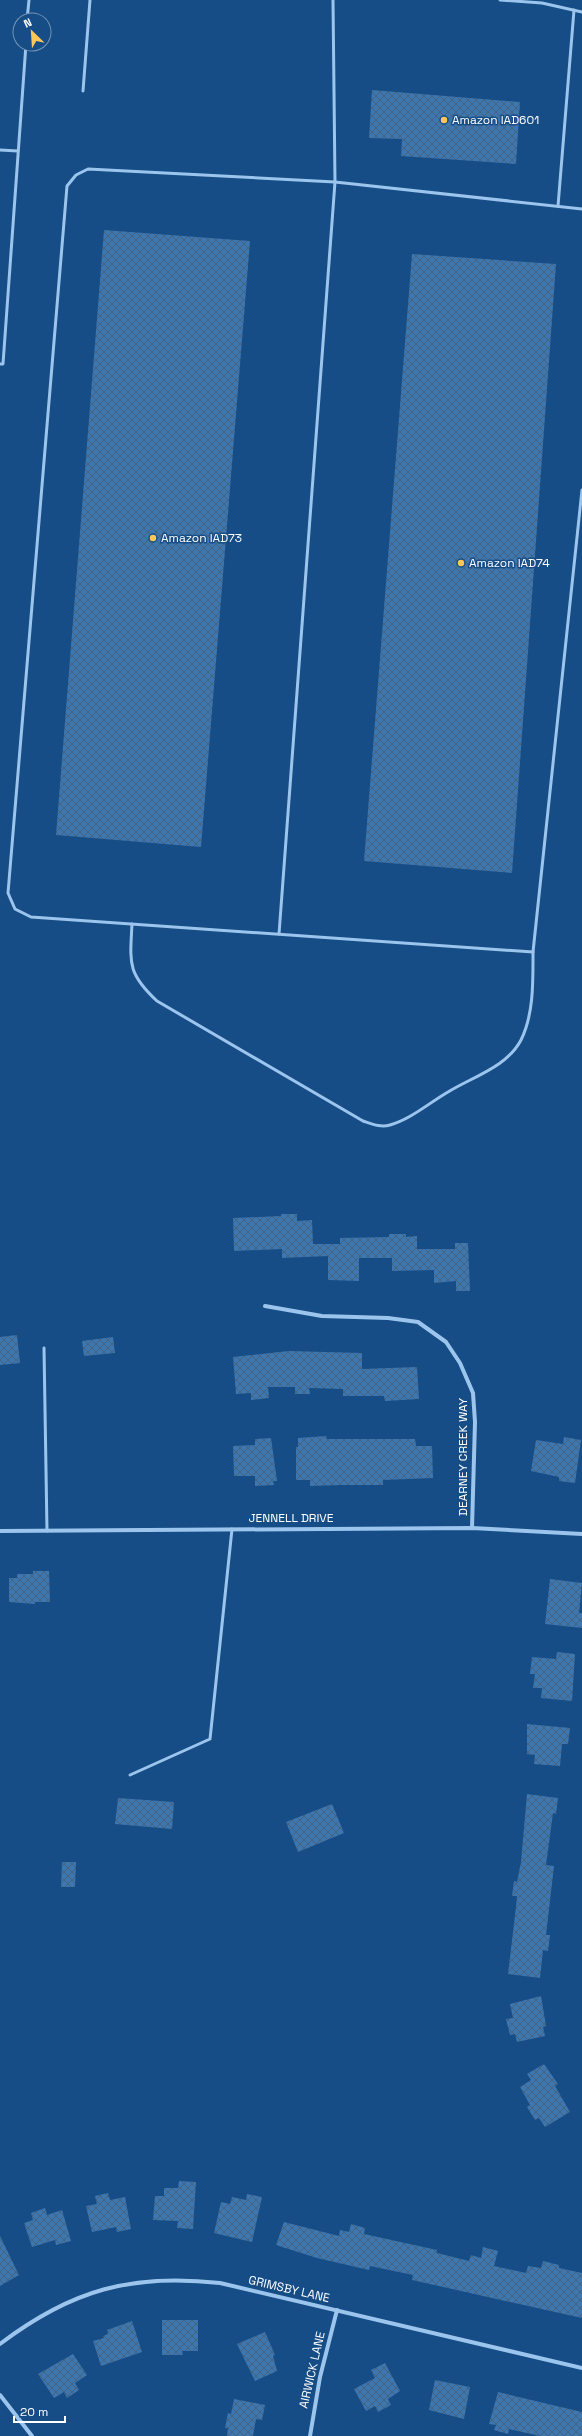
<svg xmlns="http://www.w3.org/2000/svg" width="582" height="2436" font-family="'Space Grotesk',sans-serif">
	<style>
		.building { fill: url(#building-cross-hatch) }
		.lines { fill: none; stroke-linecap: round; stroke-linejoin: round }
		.lane { stroke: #9cc5ee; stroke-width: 3 }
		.street { stroke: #9cc5ee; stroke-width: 4 }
		.poi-dot { fill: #ffc758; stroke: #164d86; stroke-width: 1.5 }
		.labels { text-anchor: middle; stroke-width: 3; stroke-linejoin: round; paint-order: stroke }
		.poi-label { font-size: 12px; fill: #fff; stroke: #164d86; text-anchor: start }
		.street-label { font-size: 12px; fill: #fff; stroke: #164d86 }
	</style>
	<defs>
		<pattern id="building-cross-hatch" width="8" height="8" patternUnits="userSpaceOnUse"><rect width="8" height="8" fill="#3e77b0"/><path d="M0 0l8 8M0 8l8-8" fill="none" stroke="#45627e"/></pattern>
	</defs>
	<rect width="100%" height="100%" fill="#164d86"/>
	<g class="building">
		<path d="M372 90 520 102 516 164 401 156 402 139 369 138Z"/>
		<path d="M104 230 250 241 201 847 56 835Z"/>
		<path d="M412 254 556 264 512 873 364 861Z"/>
		<path d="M281 1214H297V1221L312 1220 313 1244H340V1238L389 1237V1234H406V1237L417 1236V1249H455V1243H468L470 1291H456V1281L434 1283V1270L392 1271V1258H359V1281L328 1280V1256L282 1258V1249L234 1251 233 1218 281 1216Z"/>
		<path d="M17 1335 20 1363 0 1365V1337Z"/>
		<path d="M113 1337 115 1353 84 1356 82 1341Z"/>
		<path d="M289 1351 362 1353V1369L417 1367 419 1399 385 1401 384 1396H343V1389L309 1388 310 1394H295V1387H268L269 1398 251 1400V1393L236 1394 233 1357Z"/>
		<path d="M326 1436 327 1439H415L416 1446H432L433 1478 383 1480V1485H342L310 1486V1480H296V1447H298V1438Z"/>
		<path d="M564 1437 581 1440 575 1483 559 1481V1477L531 1471 536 1440 563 1444Z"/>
		<path d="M271 1438 277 1481H273L274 1485 255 1486V1476H234L233 1446 255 1445V1439Z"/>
		<path d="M33 1571H49L50 1602H35V1604L9 1602V1578H17V1574H33Z"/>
		<path d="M550 1579 582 1583 579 1613H582V1628L545 1624Z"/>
		<path d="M557 1652 575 1654 572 1701 541 1698 542 1688H533L535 1674H530L532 1657 556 1659Z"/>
		<path d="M527 1724 570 1728 568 1744H562L560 1766 534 1764 535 1755 527 1754Z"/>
		<path d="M527 1794 558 1798 556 1814 553 1813 546 1865 554 1866 546 1935H550L548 1951 543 1950 540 1978 508 1974 516 1907 517 1896H512L514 1881 517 1882 521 1862Z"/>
		<path d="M118 1798 174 1802 172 1829 115 1824Z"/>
		<path d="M332 1804 344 1833 298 1852 286 1822Z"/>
		<path d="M62 1862H76L75 1887H61Z"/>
		<path d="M541 1996 546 2026 543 2027 545 2036 517 2042 515 2034 510 2035 506 2019 513 2018 510 2004Z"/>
		<path d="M544 2064 558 2084 555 2086 570 2112 545 2127 539 2118 535 2120 527 2107 530 2105 520 2087 531 2080 527 2074Z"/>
		<path d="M179 2181 196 2182 193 2229 177 2228 178 2221 153 2220 155 2196H164V2188H178Z"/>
		<path d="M108 2193 110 2200 125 2197 131 2229 117 2232 116 2227 92 2232 86 2206 97 2204 95 2196Z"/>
		<path d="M247 2194 262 2197 252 2242 214 2233 221 2202 230 2204 232 2197 246 2200Z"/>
		<path d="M45 2208 47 2215 62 2210 71 2241 56 2245 55 2240 32 2247 24 2223 33 2220 31 2213Z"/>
		<path d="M284 2222 339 2236 340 2230 349 2232 351 2224 365 2228 364 2234 437 2250V2253L469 2261 471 2255 481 2258 483 2247 498 2251 494 2266 526 2273 528 2266 541 2268 543 2261 559 2265V2268L582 2273V2318L412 2280 413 2275 370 2266 369 2270 317 2258 276 2245Z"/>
		<path d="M0 2236 19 2275 0 2286Z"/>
		<path d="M162 2320H198V2351H182L183 2355H162Z"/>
		<path d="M132 2321 142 2352 101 2366 93 2341 104 2338 103 2336 108 2334 107 2330Z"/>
		<path d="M265 2332 275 2355 273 2356 277 2371 255 2381 237 2344Z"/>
		<path d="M73 2354 87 2375 75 2383 79 2390 67 2398 64 2392 54 2398 38 2374Z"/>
		<path d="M385 2363 400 2391 388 2399 391 2405 378 2412 375 2406 366 2411 354 2389 375 2378 371 2370Z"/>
		<path d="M435 2380 470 2387 464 2419 429 2410Z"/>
		<path d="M498 2392 582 2412V2436H540L509 2429 508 2434 494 2430 496 2425 489 2424Z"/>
		<path d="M234 2399 265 2405 262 2420 256 2419 253 2436H227L228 2428H225L228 2413 231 2414Z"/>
	</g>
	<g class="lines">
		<g class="lane">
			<path d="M500 0 542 3 582 12"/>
			<path d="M27 20 29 0"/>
			<path d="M83 91 90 0"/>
			<path d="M0 150 18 151"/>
			<path d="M558 206 574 10"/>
			<path d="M582 209 335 182 88 169 76 175 67 186 8 893 15 909 31 917 533 952 582 490"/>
			<path d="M0 364H3L26 44"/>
			<path d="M132 924C130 963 127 973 157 1001L363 1121C372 1124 381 1128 390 1125 411 1119 429 1103 448 1092 472 1077 507 1067 521 1040 534 1014 533 980 533 952"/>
			<path d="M279 934 335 182 333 0"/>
			<path d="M44 1348 47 1531"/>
			<path d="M130 1775 210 1739 232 1529"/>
		</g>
		<g class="street">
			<path d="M265 1306 322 1316 388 1318 418 1322 446 1342 460 1363 473 1393 475 1422 472 1528"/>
			<path d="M0 1531 472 1528 582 1534"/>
			<path d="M0 2344C71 2290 132 2273 220 2283L582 2368"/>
			<path d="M0 2395 32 2436"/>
			<path d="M310 2436 320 2377 337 2310"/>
		</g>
	</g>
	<g class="poi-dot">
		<circle cx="444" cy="120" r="4"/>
		<circle cx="153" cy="538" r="4"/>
		<circle cx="461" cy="563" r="4"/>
	</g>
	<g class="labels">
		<g class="poi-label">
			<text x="452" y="124">Amazon IAD601</text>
			<text x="161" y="542">Amazon IAD73</text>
			<text x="469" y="567">Amazon IAD74</text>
		</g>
		<g class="street-label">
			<text transform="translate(463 1457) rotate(-90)" y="4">DEARNEY CREEK WAY</text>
			<text x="291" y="1522">JENNELL DRIVE</text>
			<text transform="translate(289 2289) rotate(13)" y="4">GRIMSBY LANE</text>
			<text transform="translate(312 2370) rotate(-77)" y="4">AIRWICK LANE</text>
		</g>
	</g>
	<g transform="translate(32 32) rotate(335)"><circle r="19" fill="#164d86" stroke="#7394b6"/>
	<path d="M0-3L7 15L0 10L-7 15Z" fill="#ffc758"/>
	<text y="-6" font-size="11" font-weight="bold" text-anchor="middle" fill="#ffffff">N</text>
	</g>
	<path d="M14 2416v6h51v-6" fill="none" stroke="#ffffff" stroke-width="2"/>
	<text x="20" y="2416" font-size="12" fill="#ffffff" stroke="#164d86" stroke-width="3" paint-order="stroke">20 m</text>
</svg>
